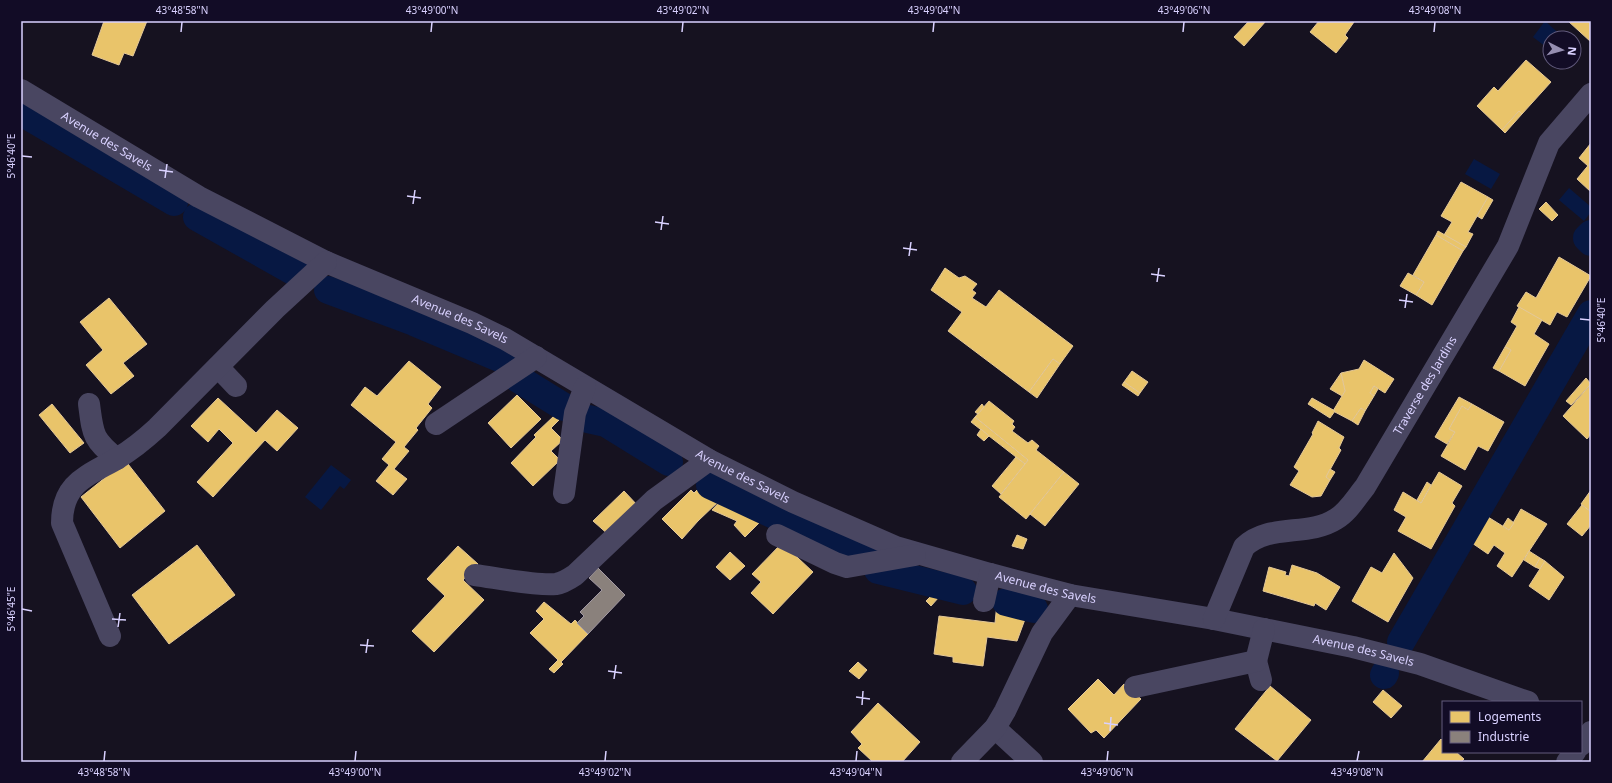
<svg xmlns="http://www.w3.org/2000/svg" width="1612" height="783" font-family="'Noto Sans',sans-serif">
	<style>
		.water { fill: #071843 }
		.homes { fill: #e9c46a; stroke: #e4c897 }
		.industry { fill: #8a817c; stroke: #a299a3 }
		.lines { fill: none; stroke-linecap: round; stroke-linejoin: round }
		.canal { stroke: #071843; stroke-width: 28 }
		.minor { stroke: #494661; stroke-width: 22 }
		.ticks { fill: none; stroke: #d9d1ff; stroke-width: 1.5 }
		.labels { text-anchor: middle; stroke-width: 4; stroke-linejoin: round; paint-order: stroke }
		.street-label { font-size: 12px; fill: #d9d1ff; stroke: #120c26 }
		.neatline { fill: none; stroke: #d9d1ff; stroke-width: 1.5 }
		.ticks-label { font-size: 10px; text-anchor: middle; fill: #d9d1ff }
	</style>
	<rect width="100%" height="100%" fill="#161220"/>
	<g class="water">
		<path d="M1545 21 1564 38H1550V50L1533 37Z"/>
		<path d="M1474 159 1500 174 1491 189 1465 174Z"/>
		<path d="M1569 188 1591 207V212L1584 221 1559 200Z"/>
		<path d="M331 465 351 480 344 489 340 486 321 510 305 497Z"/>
	</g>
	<g class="homes">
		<path d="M104 21H147L133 56 124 53 119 65 92 55Z"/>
		<path d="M1249 21H1266L1244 46 1234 37Z"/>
		<path d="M1319 21 1354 22 1345 35 1348 38 1336 53 1310 32Z"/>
		<path d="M1568 21H1591V42Z"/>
		<path d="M1526 60 1551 82 1522 114 1519 111 1502 130 1477 106 1494 87 1498 91Z"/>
		<path d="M1519 111 1522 114 1505 133 1502 130Z"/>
		<path d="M1591 143V162L1588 166 1579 158Z"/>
		<path d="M1591 162V192L1577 179Z"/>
		<path d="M1461 182 1488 197 1468 232 1473 234 1466 247 1444 235 1452 222 1441 216Z"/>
		<path d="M1488 197 1493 200 1482 219 1477 216Z"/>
		<path d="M1546 202 1558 215 1552 221 1539 209Z"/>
		<path d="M1438 231 1466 247 1463 251 1436 235Z"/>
		<path d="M1436 235 1463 251 1432 305 1416 295 1424 282 1413 275Z"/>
		<path d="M1559 257 1591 276 1567 317 1557 312 1550 325 1517 306 1526 292 1536 298Z"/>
		<path d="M945 268 959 278 965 276 977 284 972 290 976 293 972 298 986 307 999 290 1073 346 1060 364 1053 359 1029 392 948 331 962 312 931 290Z"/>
		<path d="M1408 273 1424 282 1416 295 1400 286Z"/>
		<path d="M109 298 147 344 123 363 134 376 111 394 86 365 103 350 80 322Z"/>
		<path d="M1519 307 1542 320 1534 334 1549 344 1525 386 1499 371 1511 350 1505 347 1517 326 1511 322Z"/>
		<path d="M1505 347 1511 350 1499 371 1493 368Z"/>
		<path d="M1053 359 1060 364 1037 398 1029 392Z"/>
		<path d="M1364 360 1394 379 1385 393 1374 386 1370 393 1374 396 1365 411 1361 408 1352 421 1333 411 1345 391 1341 373 1359 369Z"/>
		<path d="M409 361 441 387 428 404 432 408 416 428 418 430 404 447 409 451 394 469 407 479 393 495 376 481 389 465 382 459 396 442 351 405 365 387 377 396Z"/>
		<path d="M1132 371 1148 382 1140 393 1124 382Z"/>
		<path d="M1341 373 1345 391 1342 396 1330 389Z"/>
		<path d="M1586 378 1591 384 1571 405 1566 401Z"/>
		<path d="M1124 382 1140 393 1138 396 1122 385Z"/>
		<path d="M1591 384V434L1587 439 1563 416Z"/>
		<path d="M1374 386 1378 389 1374 396 1370 393Z"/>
		<path d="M517 395 541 419 511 448 488 423Z"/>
		<path d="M1459 397 1472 404 1468 410 1462 406 1449 429 1455 432 1447 444 1435 437Z"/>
		<path d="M218 398 256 433 277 410 298 428 277 451 265 440 213 497 197 482 233 443 219 429 208 442 191 426Z"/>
		<path d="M1312 398 1335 411 1330 418 1308 404Z"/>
		<path d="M989 401 1014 421 1012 424 1015 427 1012 431 1028 443 1032 440 1039 446 1036 450 1064 472 1026 519 999 497 1028 460 975 417Z"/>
		<path d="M52 404 84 443 70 453 39 415Z"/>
		<path d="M982 404 984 407 978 414 975 412Z"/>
		<path d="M1472 404 1504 422 1488 451 1478 446 1465 470 1441 456 1455 432 1449 429 1462 406 1468 410Z"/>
		<path d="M1361 408 1365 411 1358 425 1352 421Z"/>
		<path d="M555 415 559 420 551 428 563 440 551 451 560 460 533 486 511 463 536 437 534 435Z"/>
		<path d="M975 417 1028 460 1025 464 971 422Z"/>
		<path d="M1318 421 1344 437 1339 448 1341 450 1326 477 1330 480 1321 496 1312 497 1290 485 1299 471 1294 467 1313 434 1312 433Z"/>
		<path d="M981 429 989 436 984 441 977 435Z"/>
		<path d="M1016 457 1025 464 1001 494 992 486Z"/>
		<path d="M128 464 165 511 120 548 81 497 121 465Z"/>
		<path d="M1330 469 1335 472 1330 480 1326 477Z"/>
		<path d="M1064 472 1079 484 1045 526 1030 514Z"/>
		<path d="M1439 472 1462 486 1452 503 1455 506 1431 549 1398 531 1406 517 1394 510 1403 492 1421 503Z"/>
		<path d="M1427 482 1431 485 1421 503 1417 500Z"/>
		<path d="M699 488 720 500 698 521 682 539 662 519 691 490 694 493Z"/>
		<path d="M1591 490V512L1581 504Z"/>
		<path d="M624 491 639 507 610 536 593 521Z"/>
		<path d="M724 497 765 517 745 537 734 525 737 521 712 510Z"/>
		<path d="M1582 505 1591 512V525L1582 536 1567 524Z"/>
		<path d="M1521 509 1547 524 1512 577 1497 566 1505 553 1494 545 1488 554 1472 543 1488 517 1509 530Z"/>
		<path d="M1508 518 1514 523 1509 530 1503 526Z"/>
		<path d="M1017 535 1027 539 1023 549 1012 546Z"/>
		<path d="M782 543 813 572 773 614 751 593 761 582 752 574Z"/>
		<path d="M197 545 235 595 169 644 132 595Z"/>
		<path d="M458 546 478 564 463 580 484 600 434 652 412 631 445 596 427 579Z"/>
		<path d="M1529 551 1540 558 1535 567 1524 560Z"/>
		<path d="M730 552 745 566 730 580 716 567Z"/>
		<path d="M1394 553 1413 578 1388 622 1352 601 1371 567 1382 573Z"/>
		<path d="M1540 558 1545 561 1540 569 1535 567Z"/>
		<path d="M1545 561 1564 577 1549 600 1529 586Z"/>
		<path d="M1292 565 1317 573 1340 587 1326 610 1315 603 1314 606 1263 591 1269 567 1286 572 1285 575 1289 576Z"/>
		<path d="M934 593 939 597 931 606 926 601Z"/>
		<path d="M544 602 571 624 575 620 588 634 561 662 563 664 554 673 549 669 558 660 530 633 544 619 536 611Z"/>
		<path d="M997 603 1028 611 1017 641 987 637 983 666 953 662V657L934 654 939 616 995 623Z"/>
		<path d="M858 662 867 670 859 679 849 671Z"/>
		<path d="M1098 679 1114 695 1124 684 1141 699 1104 738 1096 730 1091 733 1068 709Z"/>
		<path d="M1270 686 1311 720 1277 761 1235 729Z"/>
		<path d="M1383 690 1402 706 1391 718 1373 702Z"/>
		<path d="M878 703 920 742 902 762H873L858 748 862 744 851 732Z"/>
		<path d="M1441 739 1443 741V752H1456L1464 759 1461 762H1422Z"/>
	</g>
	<path class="industry" d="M598 568 625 595 588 634 577 623 584 616 580 612 602 590 589 578Z"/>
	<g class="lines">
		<g class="canal">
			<path d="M21 112 174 202"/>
			<path d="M197 217 300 275"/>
			<path d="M1591 234 1587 238 1591 242"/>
			<path d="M328 290 414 322 502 359"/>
			<path d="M517 378 564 407"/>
			<path d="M588 419 606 423 669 462"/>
			<path d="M710 485 785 520 867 552"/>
			<path d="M878 570 963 591"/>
			<path d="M1006 602 1034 609"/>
			<path d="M1401 642 1591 314"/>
			<path d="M1384 675 1385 673"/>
		</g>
		<g class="minor">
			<path id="s1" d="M21 90 199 197 326 262 472 323 505 339 709 460 793 502 896 547 990 574 1070 595 1214 619 1353 647 1420 664 1528 702"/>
			<path d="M218 367 236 386"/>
			<path d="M89 404C93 434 92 439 117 459"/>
			<path d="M436 424 536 357"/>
			<path d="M564 493 575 413 585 387"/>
			<path d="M777 535 835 563 847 567 915 555"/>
			<path d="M475 575C497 578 535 586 556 584 563 583 569 579 575 575L654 500 709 460"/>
			<path d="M984 601 990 574"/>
			<path id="s2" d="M1214 619 1244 547C1269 523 1308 537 1336 519 1348 512 1356 498 1365 487L1508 246 1549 143 1591 94"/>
			<path d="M110 636 62 523C62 482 88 476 118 458 133 449 145 439 157 428L275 309 326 262"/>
			<path d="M1256 661 1261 680"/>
			<path d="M1135 687 1256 661 1264 629"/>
			<path d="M995 728 1032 762"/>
			<path d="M1581 745 1591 732"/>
			<path d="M962 762 995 728 1005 711 1042 633 1070 595"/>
			<path d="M1567 762 1575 752"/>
		</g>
	</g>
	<path class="ticks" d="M181 32 182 22M431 32 432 22M682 32 683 22M933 32 934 22M1183 32 1184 22M1434 32 1435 22M22 156 32 157M159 170 173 172M165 178 167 164M407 196 421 198M413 204 415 190M655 222 669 224M661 230 663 216M903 248 917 250M909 256 911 242M1151 274 1165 276M1157 282 1159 268M1399 300 1413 302M1405 308 1407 294M1580 319 1590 320M22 609 32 611M112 619 126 620M118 627 120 613M360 645 374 646M366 653 368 639M608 671 622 673M614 679 616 665M856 697 870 699M862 705 863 691M1104 723 1118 725M1110 731 1111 717M104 761 105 751M355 761 356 751M605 761 606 751M856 761 857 751M1107 761 1108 751M1357 761 1359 751"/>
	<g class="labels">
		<g class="street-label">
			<text dy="4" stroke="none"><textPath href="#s1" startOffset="100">Avenue des Savels</textPath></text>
			<text dy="4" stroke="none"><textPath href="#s1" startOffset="496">Avenue des Savels</textPath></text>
			<text dy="4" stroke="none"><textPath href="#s2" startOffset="337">Traverse des Jardins</textPath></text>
			<text dy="4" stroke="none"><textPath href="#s1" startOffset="820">Avenue des Savels</textPath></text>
			<text dy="4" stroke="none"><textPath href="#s1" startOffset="1144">Avenue des Savels</textPath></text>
			<text dy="4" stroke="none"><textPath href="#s1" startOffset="1468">Avenue des Savels</textPath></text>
		</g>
	</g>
	<rect width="1612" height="783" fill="none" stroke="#120c26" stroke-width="44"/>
	<rect x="1442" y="701" width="140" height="52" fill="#120c26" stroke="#625b7d"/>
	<rect x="1450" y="711" width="20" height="12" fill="#e9c46a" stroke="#625b7d"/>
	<text x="1478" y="721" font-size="12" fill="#d9d1ff">Logements</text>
	<rect x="1450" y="731" width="20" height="12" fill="#8a817c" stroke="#625b7d"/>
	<text x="1478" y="741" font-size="12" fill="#d9d1ff">Industrie</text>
	<g transform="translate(1562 50) rotate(96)"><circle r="19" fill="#120c26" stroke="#625b7d"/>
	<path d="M0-3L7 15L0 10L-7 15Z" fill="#958eb1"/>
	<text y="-6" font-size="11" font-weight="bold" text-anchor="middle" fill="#d9d1ff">N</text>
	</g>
	<rect x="22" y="22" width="1568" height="739" class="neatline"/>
	<g class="ticks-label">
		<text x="182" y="14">43°48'58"N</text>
		<text x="432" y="14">43°49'00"N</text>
		<text x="683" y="14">43°49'02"N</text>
		<text x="934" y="14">43°49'04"N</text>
		<text x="1184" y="14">43°49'06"N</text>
		<text x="1435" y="14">43°49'08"N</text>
		<text transform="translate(11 156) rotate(-90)" y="4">5°46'40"E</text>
		<text transform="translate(1601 320) rotate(-90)" y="4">5°46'40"E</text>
		<text transform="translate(11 609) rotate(-90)" y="4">5°46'45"E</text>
		<text x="104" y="776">43°48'58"N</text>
		<text x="355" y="776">43°49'00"N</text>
		<text x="605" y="776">43°49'02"N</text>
		<text x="856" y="776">43°49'04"N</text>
		<text x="1107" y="776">43°49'06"N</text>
		<text x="1357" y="776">43°49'08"N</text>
	</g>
</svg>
